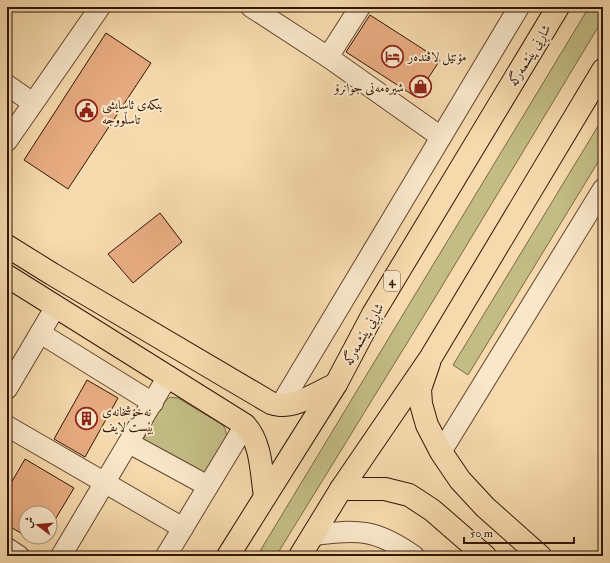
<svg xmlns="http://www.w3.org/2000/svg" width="610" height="563" font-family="'IM FELL Double Pica',Amiri,serif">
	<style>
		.green { fill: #c3bd85; stroke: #7c6945 }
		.building { fill: #e8ac82; stroke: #341505 }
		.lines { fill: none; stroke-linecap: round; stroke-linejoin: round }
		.minor-casing { stroke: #64462f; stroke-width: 22 }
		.major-casing { stroke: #341505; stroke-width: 24 }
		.highway-casing { stroke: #341505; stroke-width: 24 }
		.minor { stroke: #f9e7ca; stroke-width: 20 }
		.major { stroke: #f6daad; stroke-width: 22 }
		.highway { stroke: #f6daad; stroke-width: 22 }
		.labels { text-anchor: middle; stroke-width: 4; stroke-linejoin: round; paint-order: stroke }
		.shield { fill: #f9e7ca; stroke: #6f5440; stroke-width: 1 }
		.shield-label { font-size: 12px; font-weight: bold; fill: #341505 }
		.street-label { font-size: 13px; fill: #341505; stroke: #f9e7ca }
		.poi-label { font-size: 13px; fill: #341505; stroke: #f9e7ca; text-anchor: start }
	</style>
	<rect width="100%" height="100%" fill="#f6daad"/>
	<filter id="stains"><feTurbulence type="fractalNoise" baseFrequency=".005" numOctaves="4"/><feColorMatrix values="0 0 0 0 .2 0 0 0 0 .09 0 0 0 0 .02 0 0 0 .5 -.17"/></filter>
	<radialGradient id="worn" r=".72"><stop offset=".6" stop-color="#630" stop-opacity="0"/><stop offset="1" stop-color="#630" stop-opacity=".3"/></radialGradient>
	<g class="green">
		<path d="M589 7H603V19L436 296 276 556H257Z"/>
		<path d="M603 118V154L468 375 453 365Z"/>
		<path d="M170 397 178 398 223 425C226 430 227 434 226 440L207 475 143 440C149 429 160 404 170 397Z"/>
	</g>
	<g class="building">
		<path d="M370 15 440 60 416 97 346 52Z"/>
		<path d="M106 33 151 63 68 189 24 160Z"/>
		<path d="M160 213 182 242 133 283 108 254Z"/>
		<path d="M87 380 118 398 85 457 54 439Z"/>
		<path d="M25 459 74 488 50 528V513H26V536L7 525V490Z"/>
	</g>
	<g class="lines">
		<defs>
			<g id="minor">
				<path d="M251 7 328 57 441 137"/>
				<path d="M328 57 360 7"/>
				<path d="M7 85 33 103"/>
				<path d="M7 141 100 7"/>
				<path d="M40 333 153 403"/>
				<path d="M7 389 56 306"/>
				<path d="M280 406 519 7"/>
				<path d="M7 426 183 528"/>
				<path d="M129 443 208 486"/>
				<path d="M441 452 603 189"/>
				<path d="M314 535C358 529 376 529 414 556"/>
				<path d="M7 548 19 556"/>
				<path d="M61 556 168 376"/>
				<path d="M166 556 245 425"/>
			</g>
			<g id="major">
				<path d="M7 246 52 274 271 403C291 411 317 393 336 384"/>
				<path d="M7 276 245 425C262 444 261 472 265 496"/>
				<path d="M429 363 420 389 421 404 427 425 441 452 460 480 485 507 540 556"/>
				<path d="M341 489H385L409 495 432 510 485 556"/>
			</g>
			<g id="highway">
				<path d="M228 556 336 384 373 314 558 7"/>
				<path d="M300 556 341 489 431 357 603 70"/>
			</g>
		</defs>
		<use href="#minor" class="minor-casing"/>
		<use href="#major" class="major-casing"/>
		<use href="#highway" class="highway-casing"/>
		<use href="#minor" class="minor"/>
		<use href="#major" class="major"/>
		<use href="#highway" class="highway"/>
	</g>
	<defs>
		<symbol id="hotel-ring" viewBox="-11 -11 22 22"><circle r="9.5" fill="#f9e7ca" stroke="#8f2418" stroke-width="1.5"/><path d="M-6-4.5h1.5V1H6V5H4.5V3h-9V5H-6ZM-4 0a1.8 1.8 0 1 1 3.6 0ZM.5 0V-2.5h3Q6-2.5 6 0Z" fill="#8f2418"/></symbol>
		<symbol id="shop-ring" viewBox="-11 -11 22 22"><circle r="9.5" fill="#f9e7ca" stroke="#8f2418" stroke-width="1.5"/><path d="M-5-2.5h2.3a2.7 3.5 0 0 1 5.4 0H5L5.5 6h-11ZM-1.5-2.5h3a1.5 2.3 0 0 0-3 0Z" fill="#8f2418"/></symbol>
		<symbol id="civic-ring" viewBox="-11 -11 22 22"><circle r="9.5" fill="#f9e7ca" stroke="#8f2418" stroke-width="1.5"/><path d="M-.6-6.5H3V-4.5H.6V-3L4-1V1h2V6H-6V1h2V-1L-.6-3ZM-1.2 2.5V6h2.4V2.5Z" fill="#8f2418"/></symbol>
		<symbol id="building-ring" viewBox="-11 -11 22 22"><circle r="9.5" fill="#f9e7ca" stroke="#8f2418" stroke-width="1.5"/><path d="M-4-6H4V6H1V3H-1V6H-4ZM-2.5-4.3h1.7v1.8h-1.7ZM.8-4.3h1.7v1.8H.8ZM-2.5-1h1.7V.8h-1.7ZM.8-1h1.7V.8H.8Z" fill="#8f2418"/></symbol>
	</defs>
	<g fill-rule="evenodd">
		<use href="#hotel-ring" x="380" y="44" width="25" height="25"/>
		<use href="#shop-ring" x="408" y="74" width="25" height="25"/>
		<use href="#civic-ring" x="74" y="98" width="25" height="25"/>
		<use href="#building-ring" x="74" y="406" width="25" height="25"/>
	</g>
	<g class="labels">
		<rect class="shield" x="384" y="271" width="16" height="20" rx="3"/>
		<g class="shield-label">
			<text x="392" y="285">4</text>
		</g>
		<g class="street-label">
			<text transform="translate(529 55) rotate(-59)" y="5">شاڕێی پێشمەرگە</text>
			<text transform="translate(363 334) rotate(-61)" y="5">شاڕێی پێشمەرگە</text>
		</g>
		<g class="poi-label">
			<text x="408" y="61">مۆتێل لاڤندەر</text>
			<text x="404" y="92" text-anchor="end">شیرەمەنی جوانرۆ</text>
			<text x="102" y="109">بنکەی ئاسایشی<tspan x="102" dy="15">تاسڵووجە</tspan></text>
			<text x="102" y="416">نەخۆشخانەی<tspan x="102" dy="15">بێست لایف</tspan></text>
		</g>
	</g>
	<rect width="610" height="563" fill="none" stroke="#f6daad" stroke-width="24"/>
	<rect x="8" y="8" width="594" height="547" fill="none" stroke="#341505" stroke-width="2"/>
	<rect x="12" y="12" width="586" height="539" fill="none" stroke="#341505"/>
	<g transform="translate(38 525) rotate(286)"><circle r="19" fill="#f9e7ca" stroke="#aa937b"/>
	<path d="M0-3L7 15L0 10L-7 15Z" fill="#8f2418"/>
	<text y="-6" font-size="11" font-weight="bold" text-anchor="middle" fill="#341505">ش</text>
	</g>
	<path d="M464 537v6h110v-6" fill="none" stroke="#341505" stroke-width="2"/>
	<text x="470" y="537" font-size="12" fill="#341505" stroke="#f9e7ca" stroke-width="3" paint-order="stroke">50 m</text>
	<rect width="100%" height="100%" filter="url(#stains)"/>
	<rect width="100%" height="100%" fill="url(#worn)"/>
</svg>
